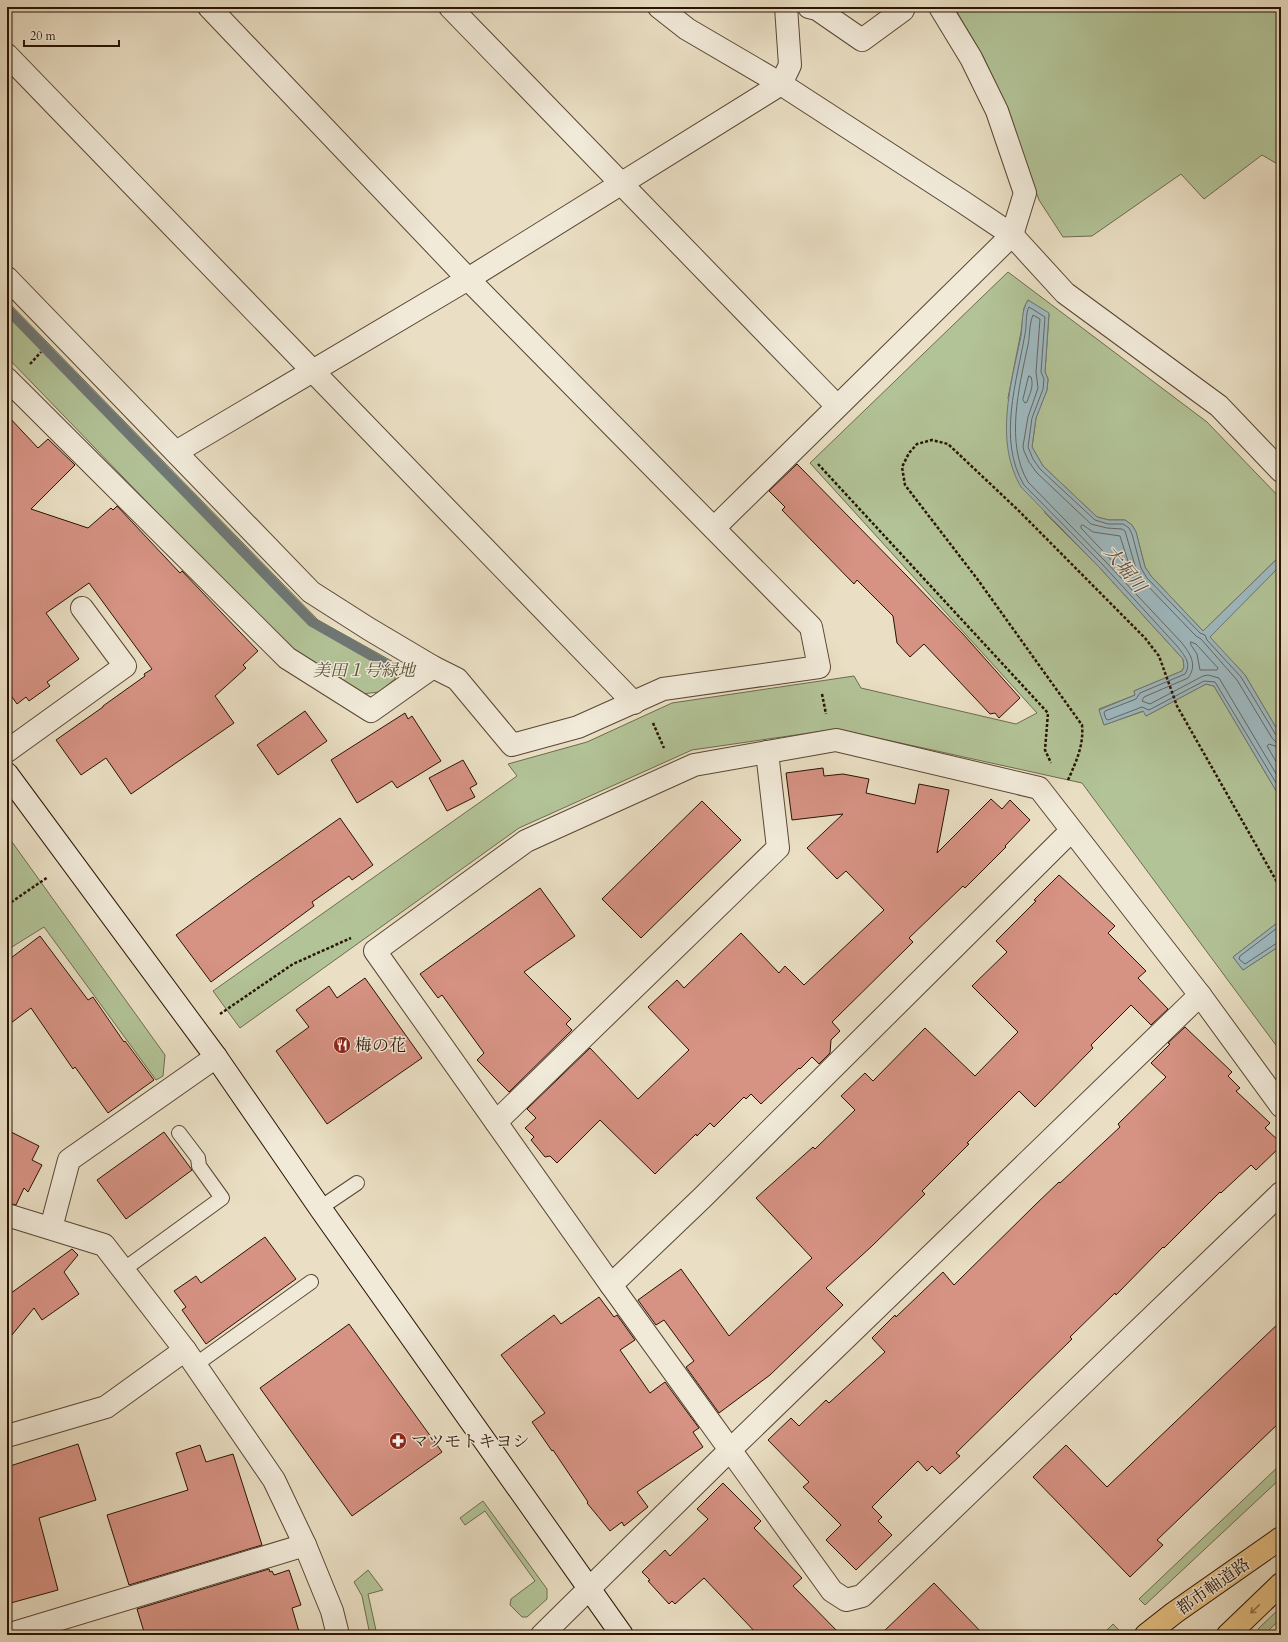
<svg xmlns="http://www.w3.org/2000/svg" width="1288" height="1642" font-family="Cardo,'Noto Serif JP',serif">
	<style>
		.green { fill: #b2c397; stroke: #6e6b4e }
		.water { fill: #9eb9c0; stroke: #6f7775 }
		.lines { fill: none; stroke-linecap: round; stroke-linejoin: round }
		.shore { stroke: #646662; stroke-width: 1 }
		.stream { stroke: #6f7775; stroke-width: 10 }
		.building { fill: #d69283; stroke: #291304 }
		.lane-casing { stroke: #594634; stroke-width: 16 }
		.street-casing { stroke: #594634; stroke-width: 24 }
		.secondary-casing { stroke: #291304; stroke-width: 24 }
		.primary-casing { stroke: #291304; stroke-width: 24 }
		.path { stroke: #291304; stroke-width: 2.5; stroke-dasharray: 3 2; stroke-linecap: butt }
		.lane { stroke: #f1ead9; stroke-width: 14 }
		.street { stroke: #f1ead9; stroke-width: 22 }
		.secondary { stroke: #f1ead9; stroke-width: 22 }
		.primary { stroke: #e5c082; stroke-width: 22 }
		.oneway { stroke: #907249 }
		.labels { text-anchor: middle; stroke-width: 3; stroke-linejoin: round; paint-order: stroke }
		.park-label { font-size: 17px; font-style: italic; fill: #595137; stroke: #f1ead9 }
		.poi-label { font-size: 17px; fill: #291304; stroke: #f1ead9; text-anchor: start }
		.street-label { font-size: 17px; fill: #291304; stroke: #f1ead9 }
		.water-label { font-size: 18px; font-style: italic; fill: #524d46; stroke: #f1ead9 }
	</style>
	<rect width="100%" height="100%" fill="#eadfc4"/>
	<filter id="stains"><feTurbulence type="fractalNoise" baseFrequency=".005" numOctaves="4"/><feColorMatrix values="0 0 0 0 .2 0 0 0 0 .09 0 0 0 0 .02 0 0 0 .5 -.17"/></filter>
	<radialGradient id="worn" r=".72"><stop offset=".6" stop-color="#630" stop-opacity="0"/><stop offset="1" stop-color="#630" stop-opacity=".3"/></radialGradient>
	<g class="green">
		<path d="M954 7H1281V166L1262 155 1204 199 1181 174 1092 236 1063 237 1039 200 998 88 983 56Z"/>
		<path d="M1008 272 1207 422 1281 499V555L1203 631 1151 576 1145 567 1136 532 1132 525 1125 520H1109L1097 517 1043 466 1032 447 1036 418 1047 390 1048 379 1045 372 1049 314 1028 300 1024 308 1021 332 1008 398 1045 513 1100 568 1183 659 1184 667 1182 671 1134 691 1135 695 1099 709 1104 725 1144 711 1146 716 1206 684 1214 686 1281 799V920L1233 957 1243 970 1281 945V1052L1082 783 837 729 692 750 519 828 240 1028 213 991 517 776 508 764 587 742 672 703 854 676 861 688 1016 724 1037 713 810 463Z"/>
		<path d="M7 301 318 620 397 664 395 679 379 692 362 694 293 653 7 357Z"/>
		<path d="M1281 565V736L1245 675 1209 637Z"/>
		<path d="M7 835 165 1055 163 1076 156 1080 44 927 7 950Z"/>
		<path d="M1281 1464V1478L1145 1605 1139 1599Z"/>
		<path d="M483 1501 547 1589V1599L527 1617H522L510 1605 511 1599 535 1581 485 1511 465 1525 460 1518Z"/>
		<path d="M368 1570 383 1590 368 1594 377 1635H370L362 1596 354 1582Z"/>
		<path d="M1281 1607V1618L1264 1635 1258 1629Z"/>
		<path d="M1113 1624 1119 1630 1114 1635H1102Z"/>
	</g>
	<g class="water">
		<path d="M1028 300 1049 313 1045 372 1048 379 1047 390 1036 418 1032 447 1043 466 1097 517 1109 520H1125L1132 525 1136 532 1145 567 1151 576 1203 631 1281 555V565L1210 637 1245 675 1281 736V799L1214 686 1206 684 1146 716 1143 711 1104 725 1099 710 1135 695 1134 691 1182 671 1184 667 1183 659 1100 568 1021 487C994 441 1011 384 1021 336 1023 323 1021 311 1028 300Z"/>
		<path d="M1281 920V945L1243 970 1233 957Z"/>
	</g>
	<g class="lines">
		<g class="shore">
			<path d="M1029 376 1031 377C1034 386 1030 393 1027 402L1025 403 1023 400Z"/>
			<path d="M1083 525 1093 532 1120 536 1131 571 1135 579 1134 581H1131L1081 528V526Z"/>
			<path d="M1191 642 1196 644 1218 668 1217 670H1200L1197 654 1191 645Z"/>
			<path d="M1281 737 1276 735 1241 677 1207 640 1205 635 1200 633 1147 578 1141 568 1132 534 1129 528 1123 524H1108L1095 520 1040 469 1033 459 1028 447 1032 418 1043 389 1044 379 1041 372 1045 317 1029 307C1025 314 1027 326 1025 334 1017 381 997 440 1024 485L1103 565 1177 646C1184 655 1192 663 1185 674L1140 693 1136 699 1105 711 1104 713 1106 719 1108 720 1142 707 1149 710 1204 681 1215 682 1281 791"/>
			<path d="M1281 742H1276L1272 738 1237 680 1201 639 1196 636 1143 581 1136 569 1125 531 1122 529 1107 528 1091 524 1037 473 1029 462 1024 451 1023 446 1028 417 1038 388 1036 372 1040 319 1033 315C1029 324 1030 336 1028 345 1019 387 1005 443 1028 482L1106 562 1181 642C1190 653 1198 665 1188 678L1144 697 1142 701 1150 704 1203 676 1208 675 1219 678 1281 782"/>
			<path d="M1281 748 1269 744 1267 746 1281 770"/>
			<path d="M1281 925 1240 956 1239 959 1245 964 1277 943 1281 942"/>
		</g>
		<path class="stream" d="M7 309 312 622 391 667"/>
	</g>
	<g class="building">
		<path d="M7 415 38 448 48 439 75 465 31 509 88 528 111 508 113 510 117 506 180 573 182 571 258 651 243 665 246 668 215 696 234 723 131 794 106 758 81 775 56 740 103 707V706L145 676 144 674 152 669 89 583 46 613 79 659 47 682 50 686 29 701 26 697 17 704 7 690Z"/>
		<path d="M797 464 907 576 963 634 1020 698 999 718 995 713 990 714 924 644 910 657 897 643 893 616 857 580 854 584 782 510 785 507 769 491Z"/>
		<path d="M305 711 327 741 278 775 257 745Z"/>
		<path d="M405 713 408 719 412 716 441 761 397 788 392 781 357 803 331 760Z"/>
		<path d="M463 760 477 784 470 788 475 797 447 811 429 778Z"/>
		<path d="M823 768 824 776 843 774 869 779 866 793 915 804 919 784 949 790 937 853 991 799 1002 809 1010 800 1030 820 1005 846 1006 847 965 888 963 886 909 938 913 942 910 945 832 1022 840 1031 831 1040 830 1053 819 1064 812 1057 800 1069 799 1068 761 1104 751 1094 746 1099 744 1097 714 1127 710 1123 697 1136 696 1134 655 1174 600 1120 557 1163 550 1156 545 1157 531 1140 534 1137 525 1128 536 1118 527 1109 590 1048 638 1099 689 1050 648 1007 677 980 684 988 741 933 779 973 785 966 804 985 884 910 846 871 837 879 807 848 843 814 792 820 786 773Z"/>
		<path d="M702 801 741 840 641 938 602 899Z"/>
		<path d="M340 818 373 865 352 880 349 876 312 902 314 906 211 982 176 935 253 879Z"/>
		<path d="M1059 875 1115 926 1108 933 1146 971 1138 978 1168 1009 1151 1025 1131 1005 1091 1045 1093 1048 1035 1107 1019 1091 967 1143 969 1144 922 1191 925 1194 872 1246 826 1288 843 1305 770 1375 719 1413 686 1367 694 1361 664 1320 656 1325 638 1300 681 1269 729 1336 812 1258 756 1198 813 1147 815 1149 855 1110 841 1096 865 1073 873 1081 925 1028 975 1076 1015 1035 1018 1032 972 986 1007 952 996 941 1036 901 1034 900Z"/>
		<path d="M540 888 575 936 524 972 571 1019 566 1024 572 1030 509 1092 477 1060 484 1053 442 995 438 998 420 974Z"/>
		<path d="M40 936 88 1000 93 997 124 1042 125 1041 154 1080 108 1113 75 1067 73 1069 31 1008 7 1026V961Z"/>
		<path d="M365 978 422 1058 327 1124 276 1051 309 1027 296 1010 329 986 337 998Z"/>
		<path d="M1185 1027 1232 1072 1228 1076 1240 1088 1236 1091 1270 1123 1265 1128 1281 1143V1146L1256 1170 1251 1165 1221 1193 1220 1192 1164 1248 1163 1247 1116 1295 1115 1293 1070 1337 1072 1339 956 1453 960 1456 940 1474 932 1466 927 1471 918 1461 872 1507 882 1517 878 1521 892 1535 856 1570 826 1540 841 1525 803 1487 809 1482 768 1440 791 1418 799 1426 826 1400 829 1403 885 1352 872 1338 895 1315 896 1317 943 1272 954 1285 1036 1204 1059 1182 1060 1183 1120 1127 1118 1124 1166 1077 1151 1063 1170 1044 1168 1043Z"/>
		<path d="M7 1130 39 1146 32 1160 42 1165 28 1192 24 1188 16 1205 7 1203Z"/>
		<path d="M164 1132 192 1170 126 1219 97 1180Z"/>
		<path d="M265 1237 296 1279 206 1344 182 1310 186 1307 174 1291 196 1276 201 1283Z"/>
		<path d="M72 1249 78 1255 64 1272 79 1294 42 1320 34 1308 7 1341V1296Z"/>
		<path d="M599 1297 614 1317 617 1315 635 1340 620 1350 650 1393 665 1382 699 1428 693 1432 703 1447 637 1492 648 1507 624 1526 622 1522 610 1531 587 1503 588 1502 553 1450 552 1451 532 1422 545 1413 501 1355 554 1315 561 1324Z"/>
		<path d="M1281 1321V1421L1157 1540 1163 1545 1130 1577 1033 1477 1066 1445 1107 1487Z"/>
		<path d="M349 1324 442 1452 352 1516 260 1388Z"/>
		<path d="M78 1444 96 1500 39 1518 58 1590 7 1604V1467Z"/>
		<path d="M200 1445 206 1462 233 1454 262 1545 129 1585 107 1515 188 1490 176 1453Z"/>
		<path d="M723 1483 761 1521 754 1528 802 1578 793 1586 841 1635H758L704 1578 675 1604 672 1601 669 1604 648 1581 650 1580 642 1572 665 1550 670 1556 708 1519 697 1509Z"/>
		<path d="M269 1569 270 1572 272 1571 274 1575 289 1570 301 1605 292 1608 300 1635H145L137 1609Z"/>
		<path d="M934 1583 984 1635H880Z"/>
	</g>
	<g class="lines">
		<defs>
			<g id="lane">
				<path d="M320 1208 357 1183"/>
				<path d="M123 1270 222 1198 199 1166 198 1158 179 1133"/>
				<path d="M195 1365 311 1282"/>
			</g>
			<g id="street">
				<path d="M450 7 837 406"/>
				<path d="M659 7 687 29 781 84 963 202 1012 235 1065 293 1219 406 1281 471"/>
				<path d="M809 7 817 9 862 40 903 10 904 7"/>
				<path d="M7 55 634 703"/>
				<path d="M7 278 311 592 369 629 433 667 457 679 512 745 578 727 663 689 819 667 811 627 468 279 209 7"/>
				<path d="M7 379 287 658 371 711 433 667"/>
				<path d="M176 452 468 279 781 84 790 65 786 7"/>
				<path d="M714 528 1012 235 1025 193 997 111 971 58 940 7"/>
				<path d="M7 751 125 666 82 608"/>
				<path d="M1281 1106 1200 995 1039 788 836 740 694 765 526 841 375 951 611 1285 832 1591 846 1600 862 1596 1281 1193"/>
				<path d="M496 1122 778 848 767 752"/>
				<path d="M7 1215 104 1245 185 1350 274 1480 305 1545 332 1611 338 1635"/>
				<path d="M51 1228 69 1160 216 1057"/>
				<path d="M611 1285 702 1198 1071 831"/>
				<path d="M7 1436 106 1407 185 1350"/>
				<path d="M7 1635 305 1545"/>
				<path d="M542 1635 730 1450 1200 995"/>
			</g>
			<path id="secondary" d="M7 774 216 1057 320 1208 622 1635"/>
			<g id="primary">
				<path d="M1146 1635 1174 1613 1281 1538"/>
				<path d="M1228 1635 1281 1584"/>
			</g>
		</defs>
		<use href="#lane" class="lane-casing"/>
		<use href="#street" class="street-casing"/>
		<use href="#secondary" class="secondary-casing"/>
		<use href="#primary" class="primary-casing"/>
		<g class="path">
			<path d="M30 364 41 352"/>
			<path d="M818 464 1048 713 1045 750 1051 763"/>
			<path d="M822 694 826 714"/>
			<path d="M653 723 664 748"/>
			<path d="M1068 780C1076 762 1084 745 1082 725L978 580 905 485 902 467 909 453 917 444 932 440 948 444 1018 510 1145 638 1159 656 1177 706 1281 889"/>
			<path d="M7 905 48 877"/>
			<path d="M220 1014 293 964 351 938"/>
		</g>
		<use href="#lane" class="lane"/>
		<use href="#street" class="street"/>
		<use href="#secondary" class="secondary"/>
		<use href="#primary" class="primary"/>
	</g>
	<defs><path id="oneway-shaft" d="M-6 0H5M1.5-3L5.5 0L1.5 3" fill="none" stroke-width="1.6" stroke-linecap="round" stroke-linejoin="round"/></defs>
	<use class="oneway" href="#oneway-shaft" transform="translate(1255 1609) rotate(136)"/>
	<defs>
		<symbol id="restaurant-disc" viewBox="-11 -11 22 22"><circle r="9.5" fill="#8f2418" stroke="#f1ead9"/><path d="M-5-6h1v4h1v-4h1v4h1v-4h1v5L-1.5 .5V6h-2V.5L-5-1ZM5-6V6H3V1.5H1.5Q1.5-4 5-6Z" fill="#fff"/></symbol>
		<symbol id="pharmacy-disc" viewBox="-11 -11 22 22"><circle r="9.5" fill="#8f2418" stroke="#f1ead9"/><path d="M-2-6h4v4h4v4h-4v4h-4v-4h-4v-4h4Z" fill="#fff"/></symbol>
	</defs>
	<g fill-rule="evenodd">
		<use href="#restaurant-disc" x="332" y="1035" width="20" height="20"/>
		<use href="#pharmacy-disc" x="388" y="1431" width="20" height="20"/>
	</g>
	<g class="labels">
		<g class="park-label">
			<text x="364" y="676">美田１号緑地</text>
		</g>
		<g class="poi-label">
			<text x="355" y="1051">梅の花</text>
			<text x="411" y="1447">マツモトキヨシ</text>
		</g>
		<g class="street-label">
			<text transform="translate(1213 1586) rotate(-35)" y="6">都市軸道路</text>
		</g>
		<g class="water-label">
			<text transform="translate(1125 569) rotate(51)" y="6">大堀川</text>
		</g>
	</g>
	<rect width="1288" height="1642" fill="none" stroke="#eadfc4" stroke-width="24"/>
	<rect x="8" y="8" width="1272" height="1626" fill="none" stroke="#291304" stroke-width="2"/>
	<rect x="12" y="12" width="1264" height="1618" fill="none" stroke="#291304"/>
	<path d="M24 40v6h95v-6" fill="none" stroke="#291304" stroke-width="2"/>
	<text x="30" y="40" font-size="12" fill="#291304" stroke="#f1ead9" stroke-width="3" paint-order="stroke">20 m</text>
	<rect width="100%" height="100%" filter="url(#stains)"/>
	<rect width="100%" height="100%" fill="url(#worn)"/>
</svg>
